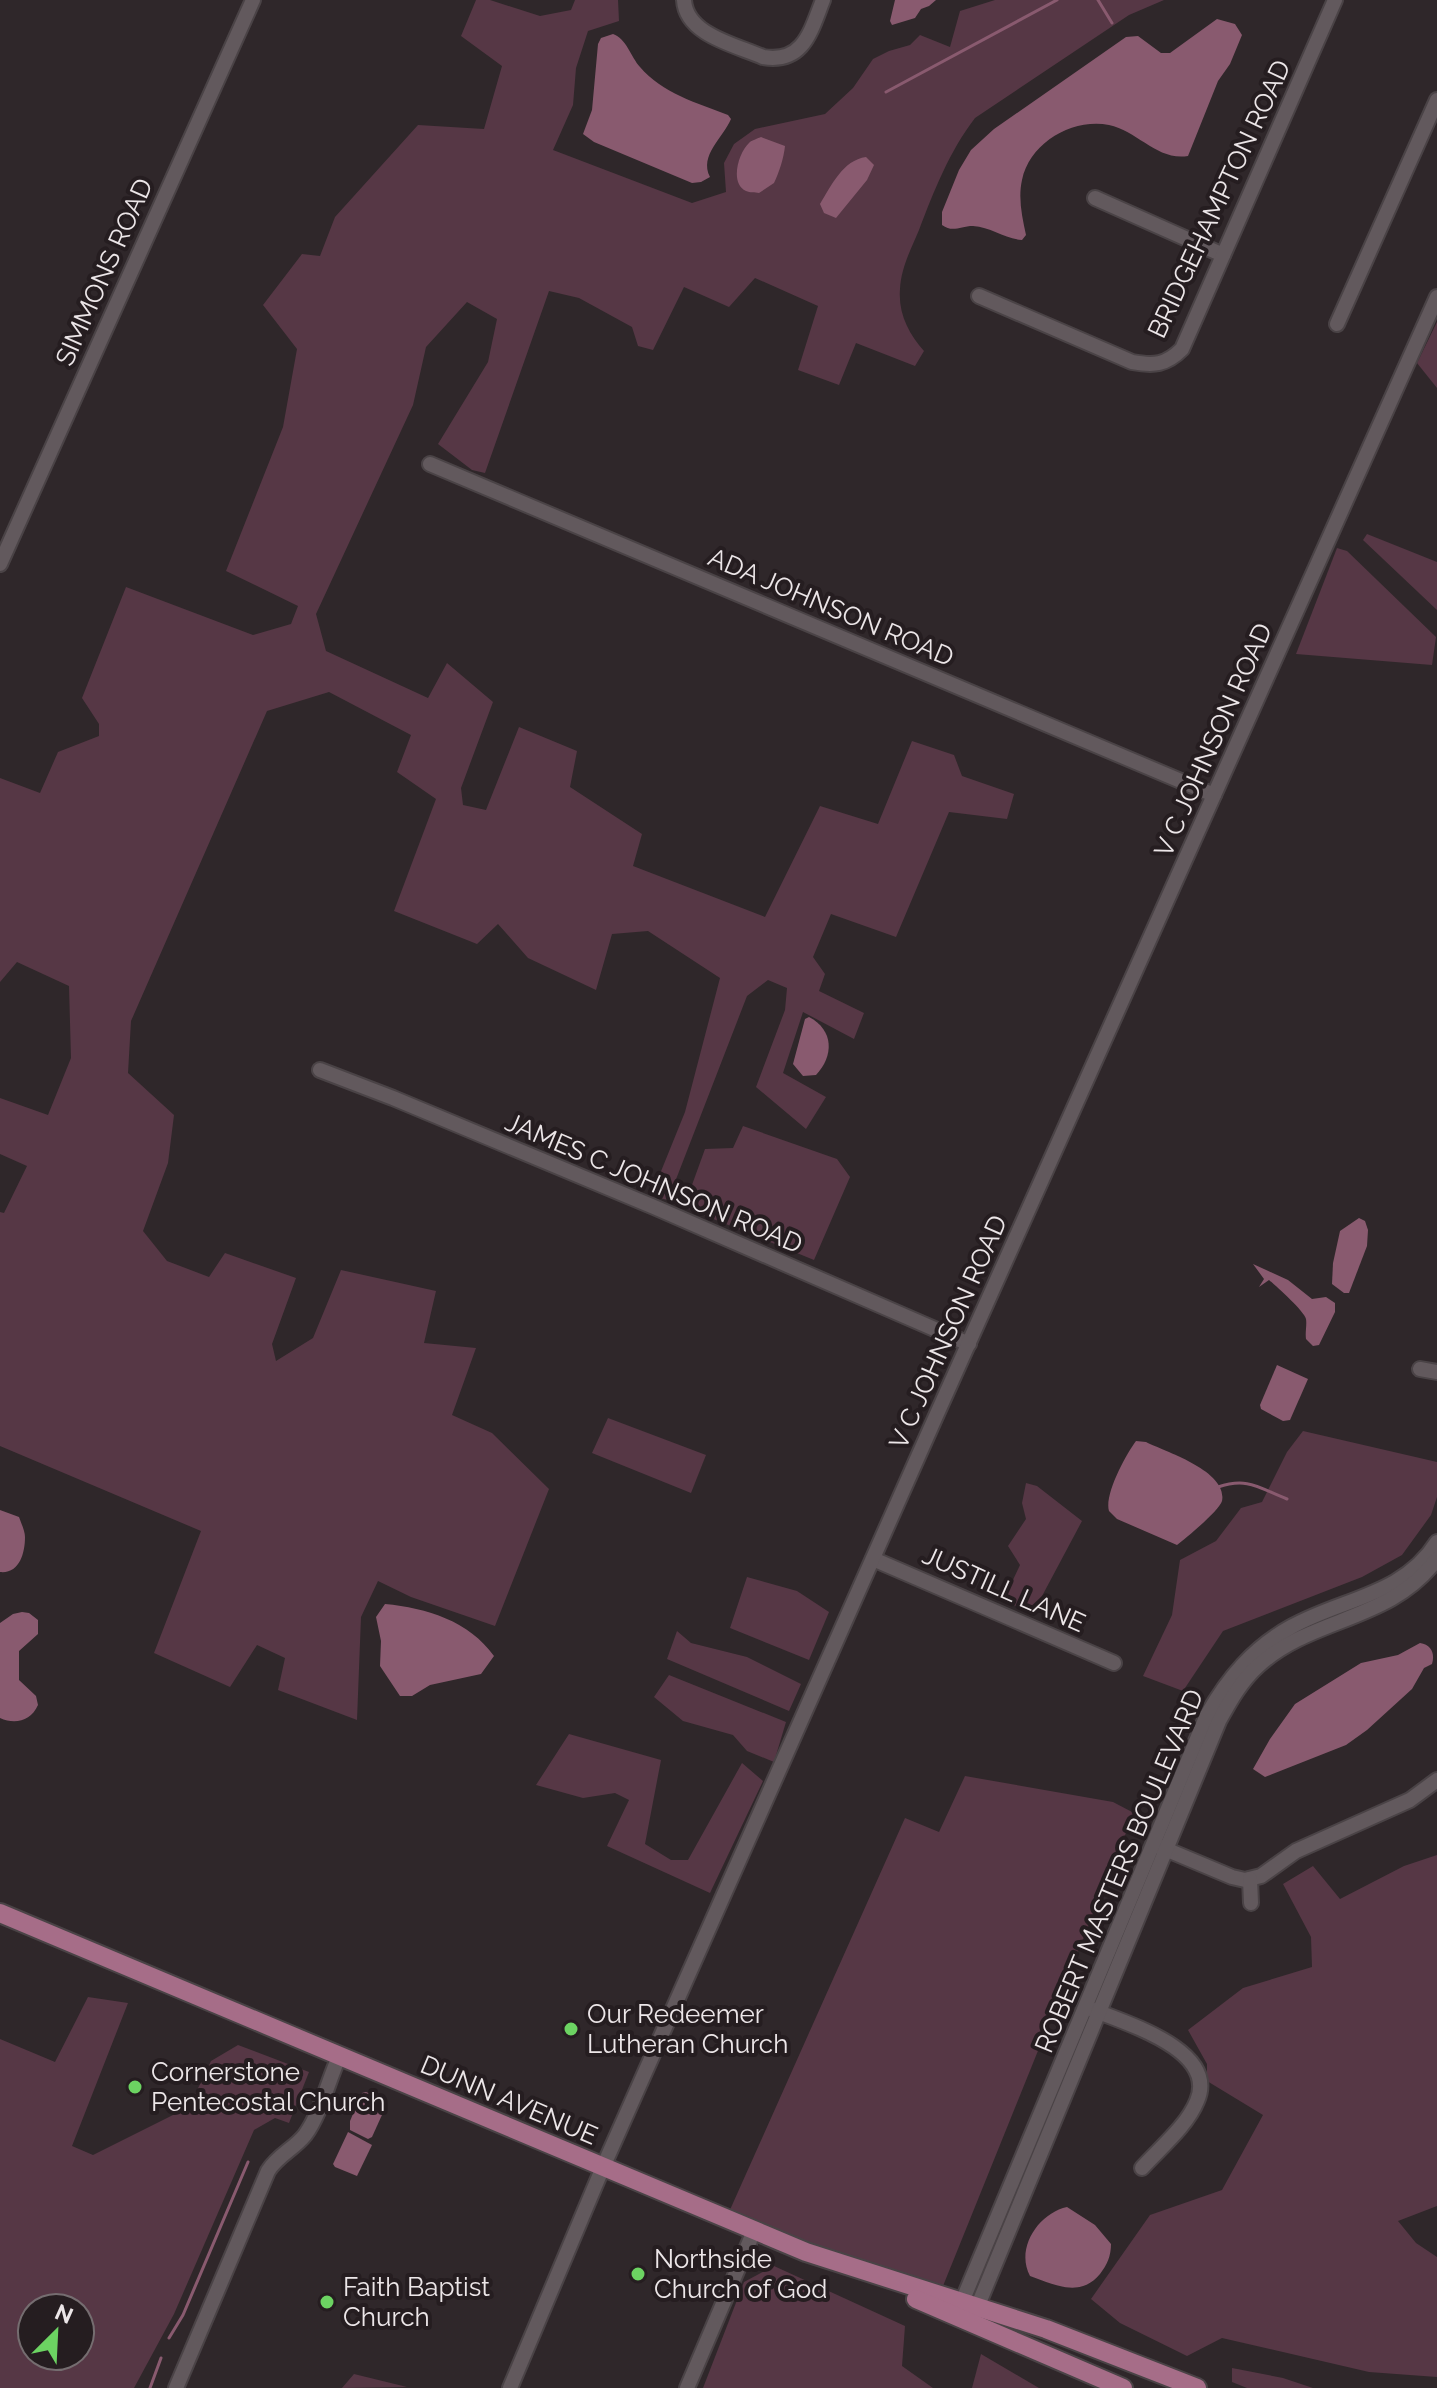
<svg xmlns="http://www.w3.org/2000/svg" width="1437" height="2388" font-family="Raleway,sans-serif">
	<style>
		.green { fill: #563745; fill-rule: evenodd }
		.water { fill: #895a6f }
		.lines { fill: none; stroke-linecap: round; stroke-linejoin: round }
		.stream { stroke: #895a6f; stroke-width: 3 }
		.minor-casing { stroke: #4a4346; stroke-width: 18 }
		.major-casing { stroke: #4a4346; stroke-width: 22 }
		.minor { stroke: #62595d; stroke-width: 14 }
		.major { stroke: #a66d88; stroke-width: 18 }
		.poi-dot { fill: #6cd362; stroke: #251d20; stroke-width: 3 }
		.labels { text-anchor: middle; stroke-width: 8; stroke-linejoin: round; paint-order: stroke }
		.street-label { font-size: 26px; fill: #ece6e8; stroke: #251d20 }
		.poi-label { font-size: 26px; fill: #ece6e8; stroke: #251d20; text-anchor: start }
	</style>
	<rect width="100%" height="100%" fill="#2f272a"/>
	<g class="green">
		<path d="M476 0H490L540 16 571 10 575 0H618L619 21 588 31 576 68 573 105 553 150 692 203 726 192 724 163 734 144 755 129 825 114 853 88 873 59 889 51 910 45 920 35 950 47 960 11 995 0H1164L1129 15 975 118C949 152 934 191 919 230 911 249 901 268 900 289 898 314 909 334 924 351L915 366 856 343 839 385 798 370 818 306 755 278 729 307 684 287 653 350 638 346 632 327 579 298 549 291 485 473 472 470 438 444 488 362 497 319 467 302 426 347 413 405 316 614 326 651 428 698 447 663 493 702 461 788 463 805 486 810 519 727 577 751 570 787 642 834 633 866 765 917 820 806 878 824 912 741 954 755 962 776 1014 794 1007 819 949 812 896 937 831 914 813 957 825 974 819 991 864 1013 854 1039 803 1012 783 1073 826 1097 806 1129 756 1087 785 1010 787 988 768 980 747 996 668 1200 651 1196 685 1112 720 978 648 931 612 934 596 990 528 958 498 924 477 944 394 911 436 799 397 772 411 735 329 692 267 711 131 1021 128 1073 174 1115 168 1163 143 1231 167 1261 209 1277 225 1253 296 1278 272 1344 276 1361 313 1338 341 1270 436 1291 424 1343 476 1348 452 1415 492 1433 549 1489 495 1626 411 1597 378 1581 361 1617 357 1720 278 1690 285 1658 257 1645 230 1687 154 1653 201 1531 0 1446V1212L4 1213 27 1166 0 1154V1098L48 1115 71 1058 69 986 17 962 0 982V778L40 793 58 752 99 736V724L82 698 126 587 253 635 291 624 298 606 226 571 283 427 297 349 263 305 302 254 320 256 335 217 418 125 484 129 502 66 461 36Z"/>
		<path d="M1437 322V388L1417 363Z"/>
		<path d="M1367 534 1437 562V610L1363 540Z"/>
		<path d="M1337 548 1347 551 1436 637 1432 665 1296 654Z"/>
		<path d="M743 1126 837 1159 850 1177 814 1260 684 1207 705 1149 733 1148Z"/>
		<path d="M608 1418 706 1455 691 1493 592 1453Z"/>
		<path d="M1303 1431 1437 1462V1497L1431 1515 1402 1555 1362 1577 1223 1631 1183 1691 1143 1676 1172 1615 1180 1560 1216 1541 1241 1508 1262 1502 1287 1452Z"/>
		<path d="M1026 1483 1037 1486 1082 1521 1033 1613 1003 1601 1020 1565 1008 1546 1026 1519 1022 1503Z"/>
		<path d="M747 1577 797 1591 829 1612 809 1660 730 1628Z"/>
		<path d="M677 1631 691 1643 747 1657 801 1684 789 1711 667 1659Z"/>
		<path d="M669 1675 786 1722 774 1762 747 1751 733 1735 683 1721 654 1697Z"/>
		<path d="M569 1734 661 1760 645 1844 671 1860H688L742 1763 763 1781 710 1893 607 1846 629 1800 615 1793 583 1798 536 1785Z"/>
		<path d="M965 1776 1113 1802 1134 1813 943 2286 939 2287 797 2240 729 2212 905 1818 939 1832Z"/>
		<path d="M1437 1855V2206L1398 2221 1416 2243 1437 2257V2377L1369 2372 1222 2338 1187 2356 1120 2323 1091 2299 1150 2215 1222 2190 1263 2115 1207 2081V2064L1188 2030 1243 1988 1312 1967 1311 1937 1283 1884 1313 1866 1340 1899 1404 1866Z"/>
		<path d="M88 1997 128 2003 72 2146 93 2155 189 2107 211 2061 238 2045 309 2072 289 2123 275 2118 254 2130 174 2314 134 2388H0V2039L55 2062ZM80 2308V2356H32V2308Z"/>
		<path d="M774 2266 905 2326 902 2366 933 2388H703L744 2282Z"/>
		<path d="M981 2354 1039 2388H972Z"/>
		<path d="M1232 2368 1283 2378 1313 2388H1247L1232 2382Z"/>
		<path d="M354 2374 407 2387 342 2388Z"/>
	</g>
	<g class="water">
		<path d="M895 0H936L929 6 921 9 915 18 892 25 890 21Z"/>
		<path d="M1217 19 1235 24 1242 35 1230 64 1218 81 1188 156C1157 161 1138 131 1109 125 1073 118 1030 142 1022 180 1018 198 1022 217 1026 235L1022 240C1005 239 991 227 973 226 960 226 953 233 942 225V212L959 170 971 150 994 129 1126 37 1138 36 1161 53H1170Z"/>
		<path d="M613 34C626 38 631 57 640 67 662 93 697 103 728 115L731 119C723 138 699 155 710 177L701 182 692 183 594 142 583 134 592 110 598 44 601 38Z"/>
		<path d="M761 137 785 146C784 157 779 173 774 183L759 193C755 192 750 193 746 191 729 183 739 152 749 143 750 141 759 138 761 137Z"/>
		<path d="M866 157 874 165 867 180 836 218 824 213 820 204C831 186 843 160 866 157Z"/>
		<path d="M809 1017C834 1030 834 1056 816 1075L803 1076 793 1064 805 1019Z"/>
		<path d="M1359 1218 1365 1221 1368 1230 1367 1246 1349 1293H1344L1332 1284 1333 1263 1340 1231Z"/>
		<path d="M1253 1264 1288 1280 1312 1299 1326 1297 1335 1303V1312L1319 1345 1313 1346 1306 1339C1305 1332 1307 1325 1306 1319 1304 1311 1276 1286 1269 1280L1259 1287 1264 1279Z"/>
		<path d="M1277 1365 1308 1379 1290 1420 1283 1421 1261 1409 1260 1405Z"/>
		<path d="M1136 1441 1146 1442C1166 1452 1228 1471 1222 1501 1219 1511 1186 1538 1177 1545L1117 1519 1109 1511C1104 1495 1126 1454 1136 1441Z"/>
		<path d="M0 1510 19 1517C21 1523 25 1531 25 1537 25 1554 19 1574 0 1572Z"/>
		<path d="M385 1604C427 1608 469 1621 494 1656L481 1674 430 1685 412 1696H400L380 1666 381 1641 376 1617Z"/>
		<path d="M22 1612 29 1613 38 1620V1634L19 1651V1680L36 1696 38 1705C31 1721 15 1725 0 1718V1623L13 1614Z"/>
		<path d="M1420 1643C1432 1645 1435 1654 1432 1664L1424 1668 1412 1689 1367 1730 1346 1745 1265 1777 1253 1769 1270 1739 1295 1704 1361 1663 1398 1655Z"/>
		<path d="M366 2092 381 2098 386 2106 372 2137 368 2139 350 2130V2121L362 2093Z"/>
		<path d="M348 2132 372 2145 357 2176 335 2167 333 2164Z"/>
		<path d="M1067 2207 1095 2225 1111 2244C1111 2256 1107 2265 1100 2274 1080 2298 1055 2285 1030 2276 1015 2248 1039 2213 1067 2207Z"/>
	</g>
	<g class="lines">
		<g class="stream">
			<path d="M1098 0 1112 23"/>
			<path d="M886 92 1057 0"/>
			<path d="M1218 1487C1248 1477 1259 1488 1287 1499"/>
			<path d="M169 2338 183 2315 248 2162"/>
			<path d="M150 2388 161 2358"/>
		</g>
		<defs>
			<g id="minor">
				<path d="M684 0C686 35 736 45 763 57 804 64 811 30 823 0"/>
				<path d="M1095 198 1223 255"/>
				<path d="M979 296 1132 362C1154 366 1166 365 1182 349L1335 0"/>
				<path d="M1337 324 1437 100"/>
				<path d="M430 464 1214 795"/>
				<path d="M0 564 253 0"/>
				<path d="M320 1070 393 1098 654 1207 969 1344"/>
				<path d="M1420 1369 1437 1372"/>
				<path d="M873 1559 1114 1663"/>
				<path d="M1158 1846 1232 1877 1245 1880 1261 1876 1296 1851 1410 1800 1437 1780"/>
				<path d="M1250 1879 1251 1903"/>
				<path d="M1091 2009C1125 2023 1219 2050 1197 2101 1187 2126 1160 2148 1142 2168"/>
				<path d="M959 2309 1207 1715C1228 1678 1253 1648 1291 1627 1342 1598 1403 1596 1437 1542"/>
				<path d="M974 2315 1219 1721C1230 1701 1241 1681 1259 1665 1314 1616 1390 1622 1437 1559"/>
				<path d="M176 2388 268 2171C278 2155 294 2149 305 2135 321 2113 328 2081 339 2057"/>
				<path d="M510 2388 603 2167 936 1416 1437 297"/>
				<path d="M687 2388 754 2231"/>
			</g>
			<g id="major">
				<path d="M0 1913 806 2252 1046 2329 1197 2388"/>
				<path d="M916 2299 1123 2388"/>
			</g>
		</defs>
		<use href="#minor" class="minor-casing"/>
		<use href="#major" class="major-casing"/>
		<use href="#minor" class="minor"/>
		<use href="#major" class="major"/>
	</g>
	<g class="poi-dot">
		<circle cx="571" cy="2029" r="8"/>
		<circle cx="135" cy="2087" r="8"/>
		<circle cx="638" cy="2274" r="8"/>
		<circle cx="327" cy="2302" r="8"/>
	</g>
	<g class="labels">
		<g class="street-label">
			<text transform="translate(1219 199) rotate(-65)" y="9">BRIDGEHAMPTON ROAD</text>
			<text transform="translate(104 272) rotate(-66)" y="9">SIMMONS ROAD</text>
			<text transform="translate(831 607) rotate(23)" y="9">ADA JOHNSON ROAD</text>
			<text transform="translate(1213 740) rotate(-66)" y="9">V C JOHNSON ROAD</text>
			<text transform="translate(654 1183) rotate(23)" y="9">JAMES C JOHNSON ROAD</text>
			<text transform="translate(948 1332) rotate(-66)" y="9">V C JOHNSON ROAD</text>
			<text transform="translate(1004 1589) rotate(24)" y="9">JUSTILL LANE</text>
			<text transform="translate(1119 1871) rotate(-67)" y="9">ROBERT MASTERS BOULEVARD</text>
			<text transform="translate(509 2100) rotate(23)" y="9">DUNN AVENUE</text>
		</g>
		<g class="poi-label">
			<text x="587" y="2023">Our Redeemer<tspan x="587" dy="30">Lutheran Church</tspan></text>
			<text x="151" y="2081">Cornerstone<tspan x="151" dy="30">Pentecostal Church</tspan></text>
			<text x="654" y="2268">Northside<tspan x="654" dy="30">Church of God</tspan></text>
			<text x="343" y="2296">Faith Baptist<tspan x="343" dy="30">Church</tspan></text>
		</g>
	</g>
	<g transform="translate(56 2332) rotate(24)"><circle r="38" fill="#251d20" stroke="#756d70" stroke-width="2"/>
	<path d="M0-6L14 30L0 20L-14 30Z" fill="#6cd362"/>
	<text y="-12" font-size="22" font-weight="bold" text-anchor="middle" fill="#ece6e8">N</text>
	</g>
</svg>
